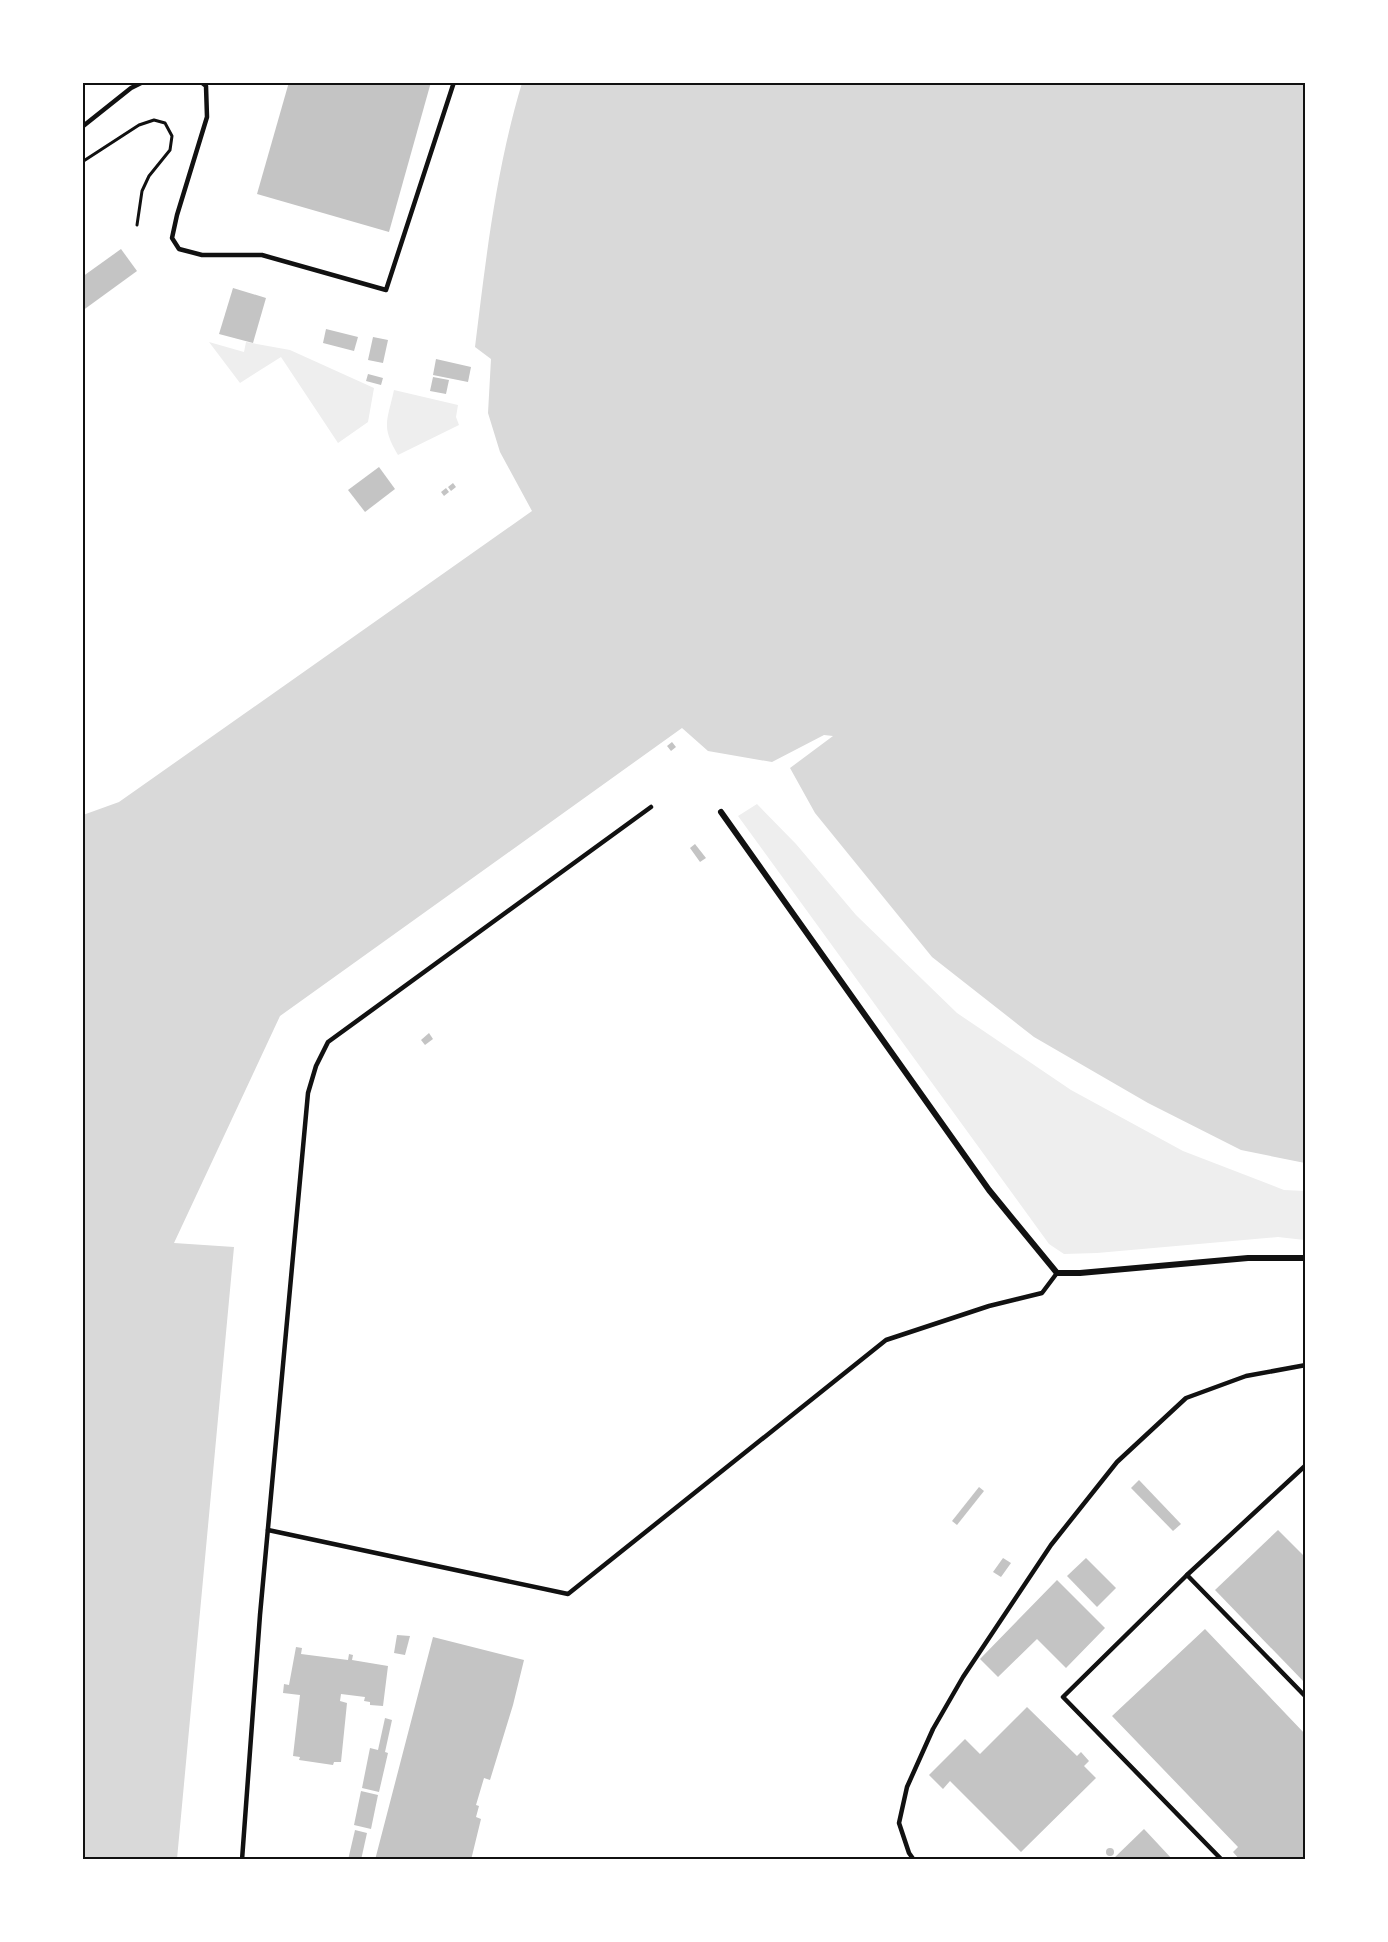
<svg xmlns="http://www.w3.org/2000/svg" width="1388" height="1942" font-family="'Space Grotesk',sans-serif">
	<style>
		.green { fill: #eee }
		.water { fill: #d9d9d9 }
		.building { fill: #c4c4c4 }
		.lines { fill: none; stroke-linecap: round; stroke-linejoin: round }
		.path { stroke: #111; stroke-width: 3 }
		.service { stroke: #111; stroke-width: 4.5 }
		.minor { stroke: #111; stroke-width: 6 }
		.neatline { fill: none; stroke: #111; stroke-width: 2 }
	</style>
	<rect width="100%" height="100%" fill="#fff"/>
	<g class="green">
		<path d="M209 342 244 352 246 342 290 350 374 388 368 422 338 443 281 357 240 383Z"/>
		<path d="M394 390 458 405 456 417 459 425 398 455C381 426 387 422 394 390Z"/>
		<path d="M757 804 796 844 856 915 957 1013 1071 1090 1183 1151 1284 1190 1305 1191V1240L1278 1237 1097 1253 1064 1254 1049 1244 738 816Z"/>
	</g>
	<path class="water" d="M522 83H1305V1163L1241 1150 1148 1103 1034 1037 932 957 815 813 790 768 833 736 824 735 772 762 708 751 682 728 280 1016 174 1243 234 1247 177 1859H83V815L119 802 532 511 500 452 488 413 491 359 475 347C486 258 496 169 522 83Z"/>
	<g class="building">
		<path d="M289 82H431L389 232 257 194Z"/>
		<path d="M121 249 137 271 82 311V277Z"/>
		<path d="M233 288 266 298 253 343 219 334Z"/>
		<path d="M326 329 358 337 354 351 323 343Z"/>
		<path d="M373 337 388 340 383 363 368 360Z"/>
		<path d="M436 359 471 367 468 382 433 375Z"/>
		<path d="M368 374 383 378 381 385 366 381Z"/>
		<path d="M433 377 449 380 446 394 430 391Z"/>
		<path d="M379 467 395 489 365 512 348 490Z"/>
		<path d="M453 483 456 487 451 491 448 487Z"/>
		<path d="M446 488 449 492 444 496 441 492Z"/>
		<path d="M672 742 676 747 671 751 667 746Z"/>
		<path d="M695 844 706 858 700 862 690 848Z"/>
		<path d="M429 1033 433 1039 425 1045 421 1040Z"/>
		<path d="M1139 1480 1181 1524 1173 1531 1131 1488Z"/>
		<path d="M979 1487 984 1491 957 1525 952 1521Z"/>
		<path d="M1278 1530 1306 1558V1684L1215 1590Z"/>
		<path d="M1003 1558 1011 1563 1001 1577 993 1572Z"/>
		<path d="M1086 1558 1116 1588 1097 1607 1067 1576Z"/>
		<path d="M1057 1580 1105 1628 1066 1668 1037 1639 998 1677 980 1659Z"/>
		<path d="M1205 1629 1306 1735V1860H1240L1233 1852 1238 1847 1112 1716Z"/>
		<path d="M397 1635 410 1636 405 1655 394 1653Z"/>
		<path d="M433 1637 524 1660 513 1705 490 1780 484 1778 476 1805 479 1806 476 1817 481 1819 471 1860H375Z"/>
		<path d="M296 1647 302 1648 301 1654 348 1660 349 1654 353 1655 352 1660 388 1666 383 1706 370 1705V1702L364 1701 365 1697 341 1694 340 1701 347 1703 341 1762H334L333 1765 299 1760 300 1757 293 1756 300 1695 283 1693 284 1684 289 1685Z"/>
		<path d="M1027 1707 1077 1756 1081 1752 1089 1761 1084 1766 1096 1778 1021 1852 950 1781 943 1789 929 1775 965 1739 980 1754Z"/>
		<path d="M385 1718 392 1720 385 1752 388 1753 379 1792 362 1788 370 1748 378 1750Z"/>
		<path d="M361 1791 378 1795 371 1829 354 1825Z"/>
		<path d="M1144 1829 1173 1860H1112Z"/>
		<path d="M355 1830 367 1833 361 1860H348Z"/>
		<circle cx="1110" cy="1852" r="4"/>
	</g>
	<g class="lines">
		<path class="path" d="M82 162 139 125 154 120 165 123 172 136 170 150 149 176 142 191 137 225"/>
		<g class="service">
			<path d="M201 82 206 86 207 117 177 215 172 238 179 249 202 255H262L386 290 454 82"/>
			<path d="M82 127 131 88 143 82"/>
			<path d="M268 1530 568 1594 886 1340 989 1306 1042 1293 1057 1273"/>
			<path d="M1187 1575 1306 1697"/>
			<path d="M242 1860 260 1615 308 1093 316 1066 328 1042 651 807"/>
			<path d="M914 1860 909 1853 899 1823 907 1787 933 1729 963 1677 1051 1545 1117 1462 1186 1398 1246 1376 1306 1365"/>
			<path d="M1222 1860 1063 1697 1187 1575 1306 1465"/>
		</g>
		<path class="minor" d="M721 812 989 1190 1057 1273H1080L1248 1258H1306"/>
	</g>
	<rect width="1388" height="1942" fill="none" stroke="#ffffff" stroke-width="168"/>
	<rect x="84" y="84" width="1220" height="1774" class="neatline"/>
</svg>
